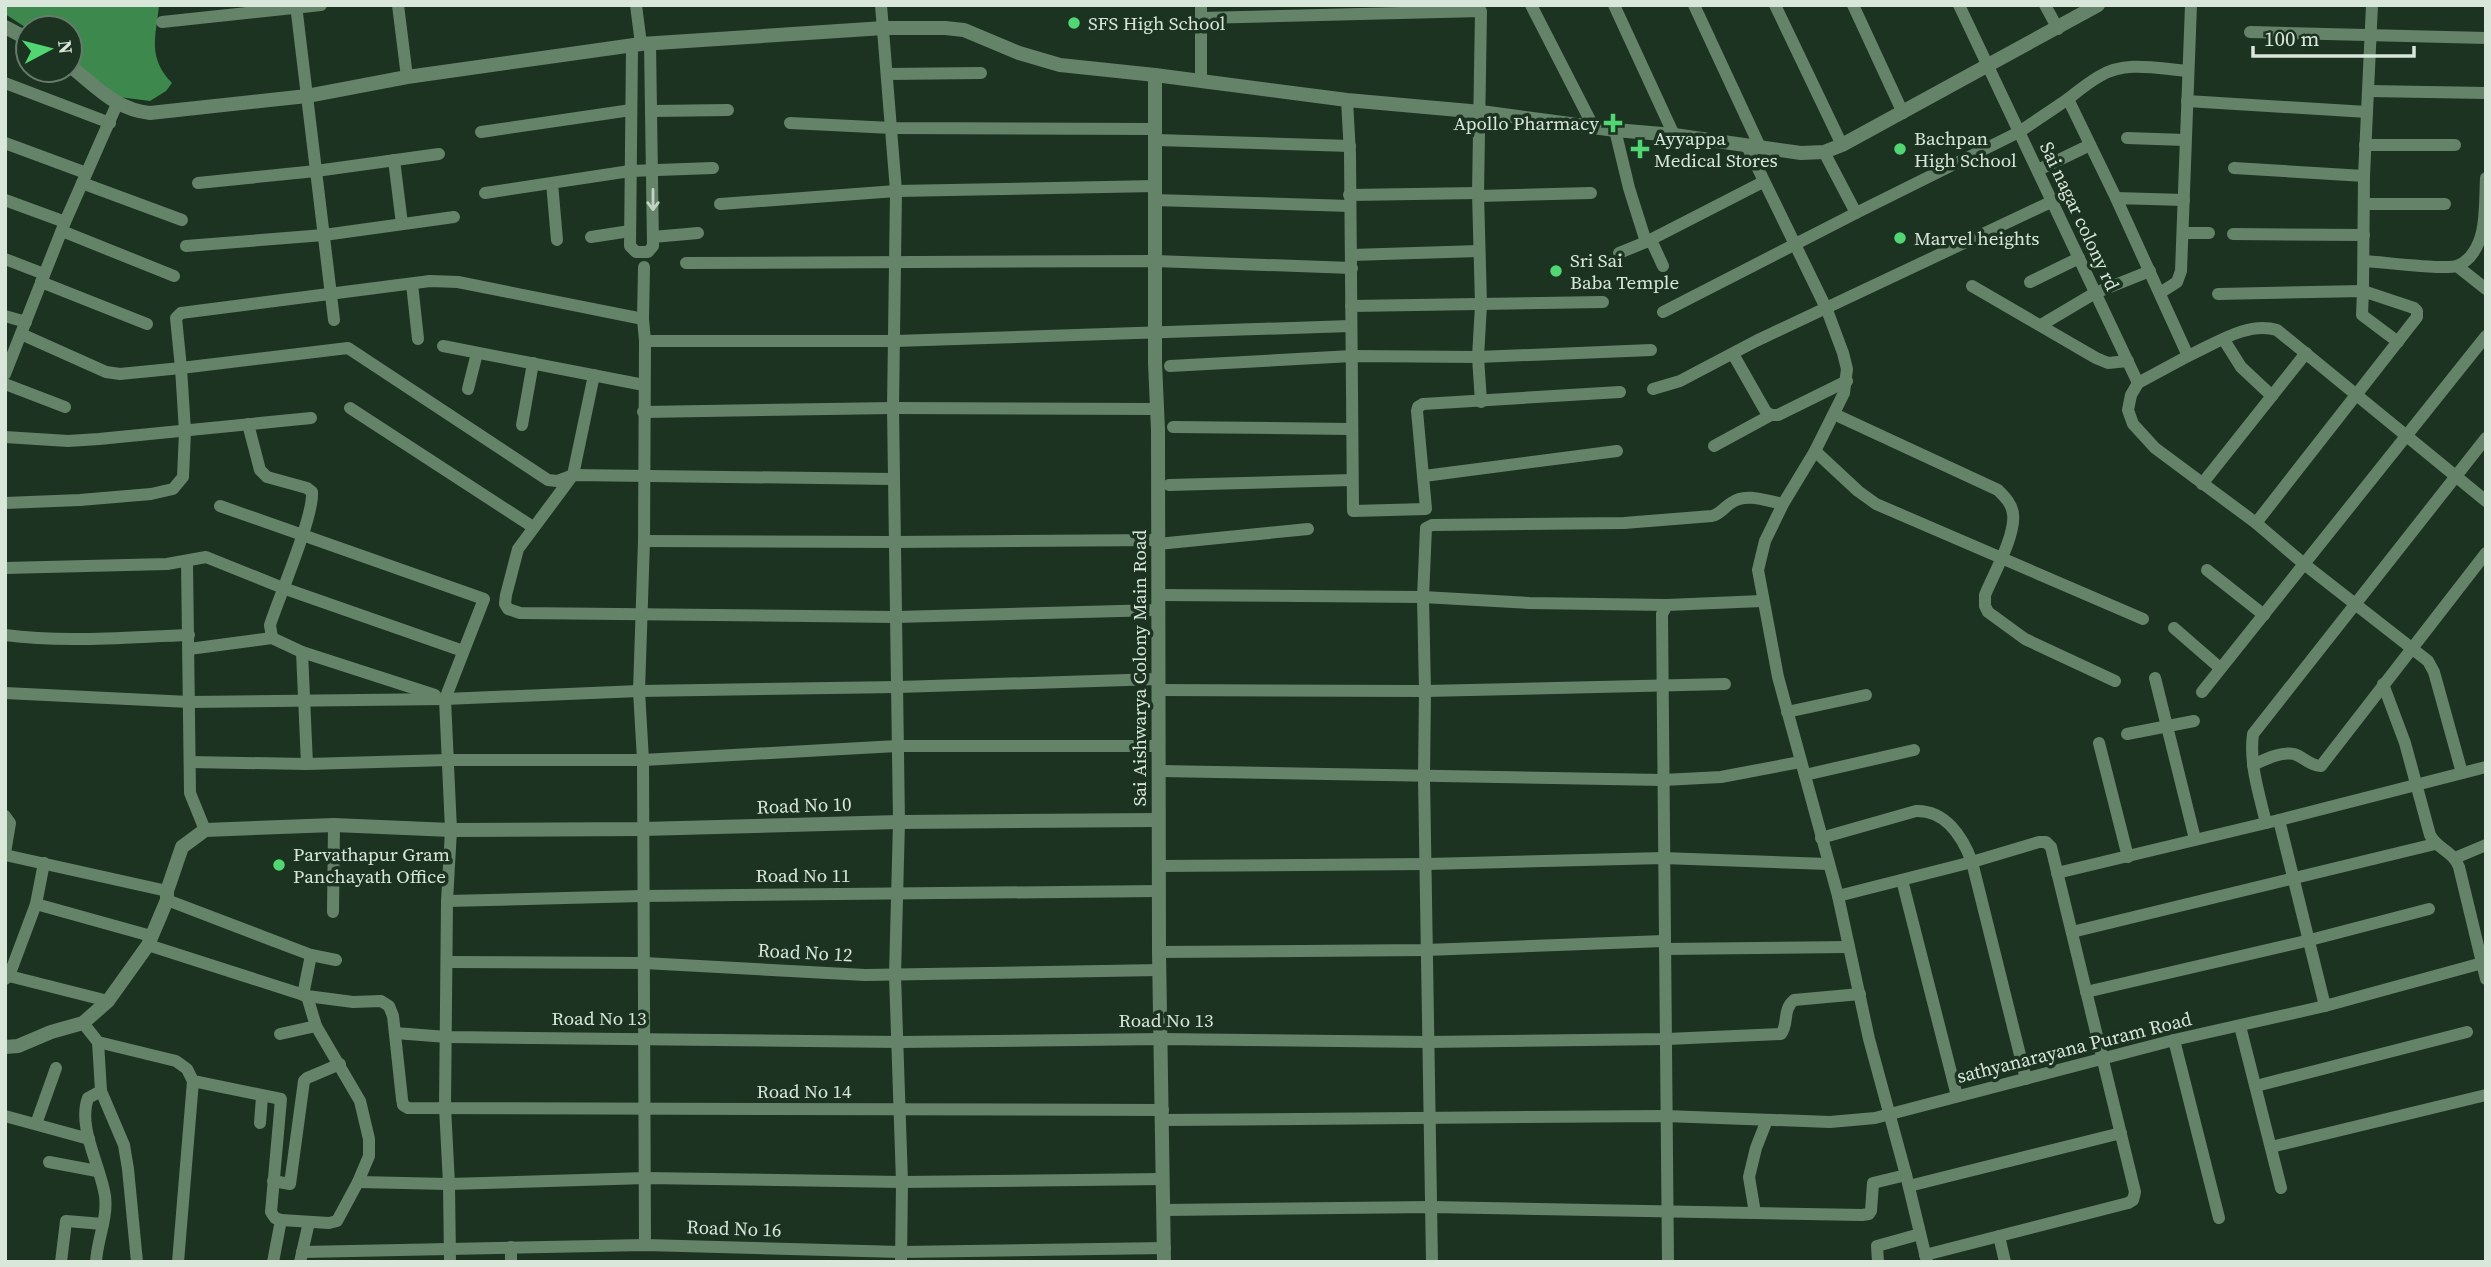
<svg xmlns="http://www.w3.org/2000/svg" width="2491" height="1267" font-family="'Source Serif 4',serif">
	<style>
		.water { fill: #3c884d }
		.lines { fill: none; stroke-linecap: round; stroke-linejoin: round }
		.minor { stroke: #658369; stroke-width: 12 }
		.tertiary { stroke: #658369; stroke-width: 14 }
		.oneway { stroke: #c2d3c4 }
		.poi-dot { fill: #52d673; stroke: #1b3320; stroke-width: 2.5 }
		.labels { text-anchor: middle; stroke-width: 7; stroke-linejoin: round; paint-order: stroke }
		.poi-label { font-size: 19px; fill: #d9e7db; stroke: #1b3320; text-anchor: start }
		.street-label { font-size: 19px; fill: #d9e7db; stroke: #1b3320 }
	</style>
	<rect width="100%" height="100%" fill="#1b3320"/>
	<path class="water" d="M5 5H159C156 37 147 57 172 83L166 91 150 101 111 96 70 58V28L28 29 5 14Z"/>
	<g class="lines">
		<g class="minor">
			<path d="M296 5 334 320"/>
			<path d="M398 5 407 77"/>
			<path d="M636 5 641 44"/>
			<path d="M881 5 896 191 893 408 899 822 895 975 902 1182 901 1262"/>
			<path d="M1531 5 1593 126"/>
			<path d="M1614 5 1674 135"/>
			<path d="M1694 5 1760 147"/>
			<path d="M1775 5 1842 145"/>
			<path d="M1853 5 1903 113"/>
			<path d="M1959 5 2138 383"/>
			<path d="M2045 5 2058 29"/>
			<path d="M1202 18 1481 11 1478 193 1481 305 1478 357 1481 402"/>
			<path d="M162 22 321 5"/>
			<path d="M2250 32 2486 38"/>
			<path d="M632 47 630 246 636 252H648L653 246 650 43"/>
			<path d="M888 74 981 73"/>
			<path d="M1201 81V5"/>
			<path d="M5 83 110 123"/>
			<path d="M2369 91 2486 93"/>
			<path d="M1347 100 1350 154 1353 511 1426 509 1417 411 1418 407 1423 404 1620 392"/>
			<path d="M2187 101 2367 112"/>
			<path d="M651 111 728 110"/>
			<path d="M790 123 892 128 1155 129"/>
			<path d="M1615 130 1629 188 1646 242 1763 182"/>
			<path d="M481 132 631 110"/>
			<path d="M2127 138 2185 140"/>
			<path d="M1156 140 1350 146"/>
			<path d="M5 143 86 173"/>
			<path d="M2365 145H2455"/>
			<path d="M1747 146 1827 310 1843 353 1847 369 1844 393 1815 451 1783 504 1765 541 1758 570 1778 677 1838 896 1869 1039 1906 1175 1927 1262"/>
			<path d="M1824 152 1856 213 2019 132 2068 99"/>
			<path d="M394 160 402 224"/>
			<path d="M2234 168 2364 176"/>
			<path d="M2038 170 2090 145"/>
			<path d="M82 183 182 220"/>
			<path d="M198 183 316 171 439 154"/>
			<path d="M552 183 557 240"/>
			<path d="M485 193 630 171 713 168"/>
			<path d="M1349 195 1478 193"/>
			<path d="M1479 196 1591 193"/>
			<path d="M2116 198 2068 99C2078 91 2089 82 2100 76 2126 60 2159 69 2188 71"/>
			<path d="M5 200 65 222"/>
			<path d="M1154 200 1350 206"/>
			<path d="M2184 200 2116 198 2188 356C2215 344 2247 321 2277 330L2486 501"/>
			<path d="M720 204 896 191 1155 186"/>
			<path d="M2365 204H2445"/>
			<path d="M62 231 174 276"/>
			<path d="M2183 233H2209"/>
			<path d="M2233 234 2364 235"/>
			<path d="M591 237 630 231"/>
			<path d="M653 237 698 233"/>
			<path d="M1651 240 1663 266"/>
			<path d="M186 246 324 235 454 217"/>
			<path d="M1619 253 1646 242"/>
			<path d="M1351 255 1479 251"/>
			<path d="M5 259 44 274"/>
			<path d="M2364 261C2383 262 2443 270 2457 266 2471 261 2479 245 2482 232 2486 215 2485 195 2486 178"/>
			<path d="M686 263 1155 261 1352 268"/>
			<path d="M2457 266 2486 289"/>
			<path d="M41 282 147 324"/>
			<path d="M2030 282 2079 258"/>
			<path d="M412 284 418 339"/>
			<path d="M1972 286 2096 358 2108 363 2128 361"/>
			<path d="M2160 293 2177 282 2181 271 2191 5"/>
			<path d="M2218 294 2363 291 2362 315 2398 342"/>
			<path d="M1351 306 1603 302"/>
			<path d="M1663 312 1856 213"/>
			<path d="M5 316 26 322"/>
			<path d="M643 319 644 267"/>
			<path d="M2041 325 2095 293 2150 271"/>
			<path d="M21 334 106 372 120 374 181 368 176 318 181 313 430 281 458 282 643 319 645 341"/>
			<path d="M2224 340 2241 367 2272 396"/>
			<path d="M443 346 644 385"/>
			<path d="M2188 356 2138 383 2131 395 2128 410 2133 424 2155 448 2256 523 2304 564 2202 692"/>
			<path d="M1170 366 1352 356 1478 357 1651 350"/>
			<path d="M5 374 65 222 117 104"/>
			<path d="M594 375 573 475 518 549 506 595 505 604 508 609 520 613 896 617 1158 610"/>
			<path d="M5 384 65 407"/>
			<path d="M468 389 477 353"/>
			<path d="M1653 389 1680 381 1756 341 2053 201"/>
			<path d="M350 408 533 527"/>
			<path d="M643 412 893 408 1156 409"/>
			<path d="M1834 414 1998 490C2005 497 2012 504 2013 514 2016 535 1993 575 1985 595V606L1988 612 2025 639 2115 681"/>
			<path d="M1771 415H1778L1847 381"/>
			<path d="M248 424 260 470 267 477 307 488 312 492C314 516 279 597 270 625L272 638"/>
			<path d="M522 425 533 363"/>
			<path d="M1173 427 1351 429"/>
			<path d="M5 437 68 441 99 439 311 418"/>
			<path d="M1714 446 1771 415 1766 412 1733 354"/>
			<path d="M1815 451 1858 491 1876 504 2143 619"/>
			<path d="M1424 476 1617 451"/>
			<path d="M2202 484 2306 353"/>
			<path d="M1169 485 1352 480"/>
			<path d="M5 503 80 500 151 494 173 489 183 477 185 431 181 368 348 348 548 480 557 481 573 475 894 479"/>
			<path d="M220 506 484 599 445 699 451 830 447 901 445 1107 449 1184 450 1262"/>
			<path d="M2256 523 2417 317V311L2414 308 2363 291 2364 176 2372 5"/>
			<path d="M644 541 895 542 1158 540"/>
			<path d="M1158 544 1308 529"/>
			<path d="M187 562 190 793 205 830"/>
			<path d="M5 568 167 564 206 557 283 588 463 651"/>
			<path d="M2207 570 2264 615"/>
			<path d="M1158 595 1423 597 1529 603 1667 605"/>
			<path d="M2174 628 2220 668"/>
			<path d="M5 635C65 643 128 637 189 635"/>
			<path d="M189 649 272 638 302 652 435 695"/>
			<path d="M302 652 307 764"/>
			<path d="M2155 678 2195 839"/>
			<path d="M2383 684 2405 743 2430 835C2437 849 2453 851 2459 867L2486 979"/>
			<path d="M1159 690 1425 691 1725 684"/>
			<path d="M5 693 189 702 445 699 639 691 898 687 1159 679"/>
			<path d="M1787 712 1866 695"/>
			<path d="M2127 734 2194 721"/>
			<path d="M2099 743 2128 857"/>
			<path d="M190 762 307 764 448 760H643L897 746H1159"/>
			<path d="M2253 765C2264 760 2281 751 2294 754 2304 757 2310 766 2321 766L2486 553"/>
			<path d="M1160 771 1663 780 1721 777 1800 762"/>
			<path d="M2462 773 2434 672 2428 661 2304 564 2486 336"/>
			<path d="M1805 775 1914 750"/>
			<path d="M5 816 10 823 5 853"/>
			<path d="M2279 820 2486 767"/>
			<path d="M1821 838 1916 811C1946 810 1963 838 1972 862L2026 1079"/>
			<path d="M5 855 167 891"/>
			<path d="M2455 858 2486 845"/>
			<path d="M1160 866 1427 864 1663 858 1828 864"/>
			<path d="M2057 873 2266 823"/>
			<path d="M1902 880 1957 1096"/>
			<path d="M1838 896 1972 862 2039 842H2046L2051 847 2135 1192 2133 1200 2128 1203 1925 1255"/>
			<path d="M167 900 311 955 336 960"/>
			<path d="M447 901 642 896 1159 891"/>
			<path d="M36 904 151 936"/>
			<path d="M333 912 334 825"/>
			<path d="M2072 932 2435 844"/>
			<path d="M148 945 307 996 353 1002 381 1001 389 1006 393 1016 402 1099 403 1105 408 1108 1163 1110"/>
			<path d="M1665 949 1849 947"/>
			<path d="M1159 952 1426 950 1664 941"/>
			<path d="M447 962 644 963 865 975 1160 970"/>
			<path d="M9 976 108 1001"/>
			<path d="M5 979 9 976 36 904 44 863"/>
			<path d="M2086 992 2310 940 2429 909"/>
			<path d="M303 995 311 955"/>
			<path d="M2325 1006 2279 820 2266 823C2259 793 2249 764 2253 734L2486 438"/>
			<path d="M83 1023 98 1042 176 1061 187 1069 193 1081 281 1099 271 1212 275 1218 281 1220 273 1262"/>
			<path d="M2240 1026 2281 1188"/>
			<path d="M395 1033 447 1037 899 1042 1161 1039 1428 1042 1667 1039 1781 1034C1789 1024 1782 1010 1794 1000L1860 994"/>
			<path d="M280 1034 316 1026"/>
			<path d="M2174 1040 2219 1218"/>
			<path d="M98 1042 101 1091 124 1145 128 1169 137 1262"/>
			<path d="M2256 1086 2467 1032"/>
			<path d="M5 1116 89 1139"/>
			<path d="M1163 1120 1665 1116 1830 1122 1875 1118 2174 1040 2325 1006 2486 962"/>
			<path d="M260 1123 262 1097"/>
			<path d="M36 1124 56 1068"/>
			<path d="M2271 1147 2486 1095"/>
			<path d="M49 1162 97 1171"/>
			<path d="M273 1181 290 1184 304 1081 307 1078 340 1064"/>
			<path d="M358 1182 449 1184 646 1178 902 1182 1163 1179"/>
			<path d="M1909 1186 2121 1133"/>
			<path d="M1164 1210 1431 1207 1862 1215 1869 1214 1871 1211 1873 1183 1906 1175"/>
			<path d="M1755 1213 1749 1177 1756 1148 1767 1120"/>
			<path d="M281 1220 329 1223 337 1221 358 1182 369 1156V1139L360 1101 316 1026 307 996"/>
			<path d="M1999 1236 2005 1262"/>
			<path d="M645 1245 643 760 639 691 644 541 645 341H895L1350 326"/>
			<path d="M511 1247V1262"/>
			<path d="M302 1252 645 1245 901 1252 1165 1248"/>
			<path d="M61 1262 66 1221 103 1224"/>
			<path d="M96 1262C97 1240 108 1218 105 1196 101 1167 77 1127 88 1098L101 1091"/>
			<path d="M178 1262 193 1081"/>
			<path d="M300 1262 309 1222"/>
			<path d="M1432 1262 1424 777 1425 691 1423 597 1426 528 1432 525 1624 523 1712 516C1721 514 1723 508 1731 503 1746 492 1767 501 1783 504"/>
			<path d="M1668 1262 1662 614 1667 605 1762 601"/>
			<path d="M1878 1262 1877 1246 1920 1234"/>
		</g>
		<g class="tertiary">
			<path d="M5 27 28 39"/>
			<path d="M70 66C96 86 116 110 150 113L307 96 407 77 641 44 884 28H945L964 30 1019 53 1060 65 1155 75 1347 100 1481 112 1615 130 1674 135 1801 153 1824 152 1842 145 2098 5"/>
			<path d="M1155 75V363L1158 430 1159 952 1164 1262"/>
			<path d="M5 1047 18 1046 51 1032 83 1023 108 1001 148 945 167 900V891L182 847 205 830 334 825 451 830 643 829 899 822 1158 820"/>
		</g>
	</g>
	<defs><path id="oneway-shaft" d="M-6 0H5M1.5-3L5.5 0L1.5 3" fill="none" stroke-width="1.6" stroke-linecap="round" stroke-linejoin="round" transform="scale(1.75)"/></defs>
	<use class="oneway" href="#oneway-shaft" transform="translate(653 200) rotate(90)"/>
	<g class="poi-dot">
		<circle cx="1074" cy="23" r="7"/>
		<path d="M1609.5 112.5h7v7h7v7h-7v7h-7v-7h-7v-7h7z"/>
		<path d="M1636.5 138.5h7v7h7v7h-7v7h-7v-7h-7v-7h7z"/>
		<circle cx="1900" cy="149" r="7"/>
		<circle cx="1900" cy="238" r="7"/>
		<circle cx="1556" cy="271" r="7"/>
		<circle cx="279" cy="865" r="7"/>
	</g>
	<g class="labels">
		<g class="poi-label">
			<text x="1088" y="30">SFS High School</text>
			<text x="1599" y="130" text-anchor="end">Apollo Pharmacy</text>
			<text x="1654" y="145">Ayyappa<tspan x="1654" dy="22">Medical Stores</tspan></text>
			<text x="1914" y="145">Bachpan<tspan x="1914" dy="22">High School</tspan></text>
			<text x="1914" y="245">Marvel heights</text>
			<text x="1570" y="267">Sri Sai<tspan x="1570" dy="22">Baba Temple</tspan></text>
			<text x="293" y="861">Parvathapur Gram<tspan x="293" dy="22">Panchayath Office</tspan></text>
		</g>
		<g class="street-label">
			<text transform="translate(2080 216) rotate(65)" y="7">Sai nagar colony rd</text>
			<text transform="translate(1139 668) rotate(-90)" y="7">Sai Aishwarya Colony Main Road</text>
			<text transform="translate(804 805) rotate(-2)" y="7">Road No 10</text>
			<text x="803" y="882">Road No 11</text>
			<text transform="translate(805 952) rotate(3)" y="7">Road No 12</text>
			<text x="599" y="1025">Road No 13</text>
			<text x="1166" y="1027">Road No 13</text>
			<text transform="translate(2074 1047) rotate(-14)" y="7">sathyanarayana Puram Road</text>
			<text x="804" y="1098">Road No 14</text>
			<text transform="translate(734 1228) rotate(2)" y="7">Road No 16</text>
		</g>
	</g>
	<rect width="2491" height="1267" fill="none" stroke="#d9e7db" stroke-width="14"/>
	<g transform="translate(49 49) rotate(83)"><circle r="33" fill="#1b3320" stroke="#677b6b" stroke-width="2"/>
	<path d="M0-5L12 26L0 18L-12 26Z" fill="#52d673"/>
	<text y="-10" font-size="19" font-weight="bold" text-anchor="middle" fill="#d9e7db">N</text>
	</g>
	<path d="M2253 46v10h161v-10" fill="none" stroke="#d9e7db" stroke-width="3.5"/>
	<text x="2264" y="46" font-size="21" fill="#d9e7db" stroke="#1b3320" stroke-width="5" paint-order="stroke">100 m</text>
</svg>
